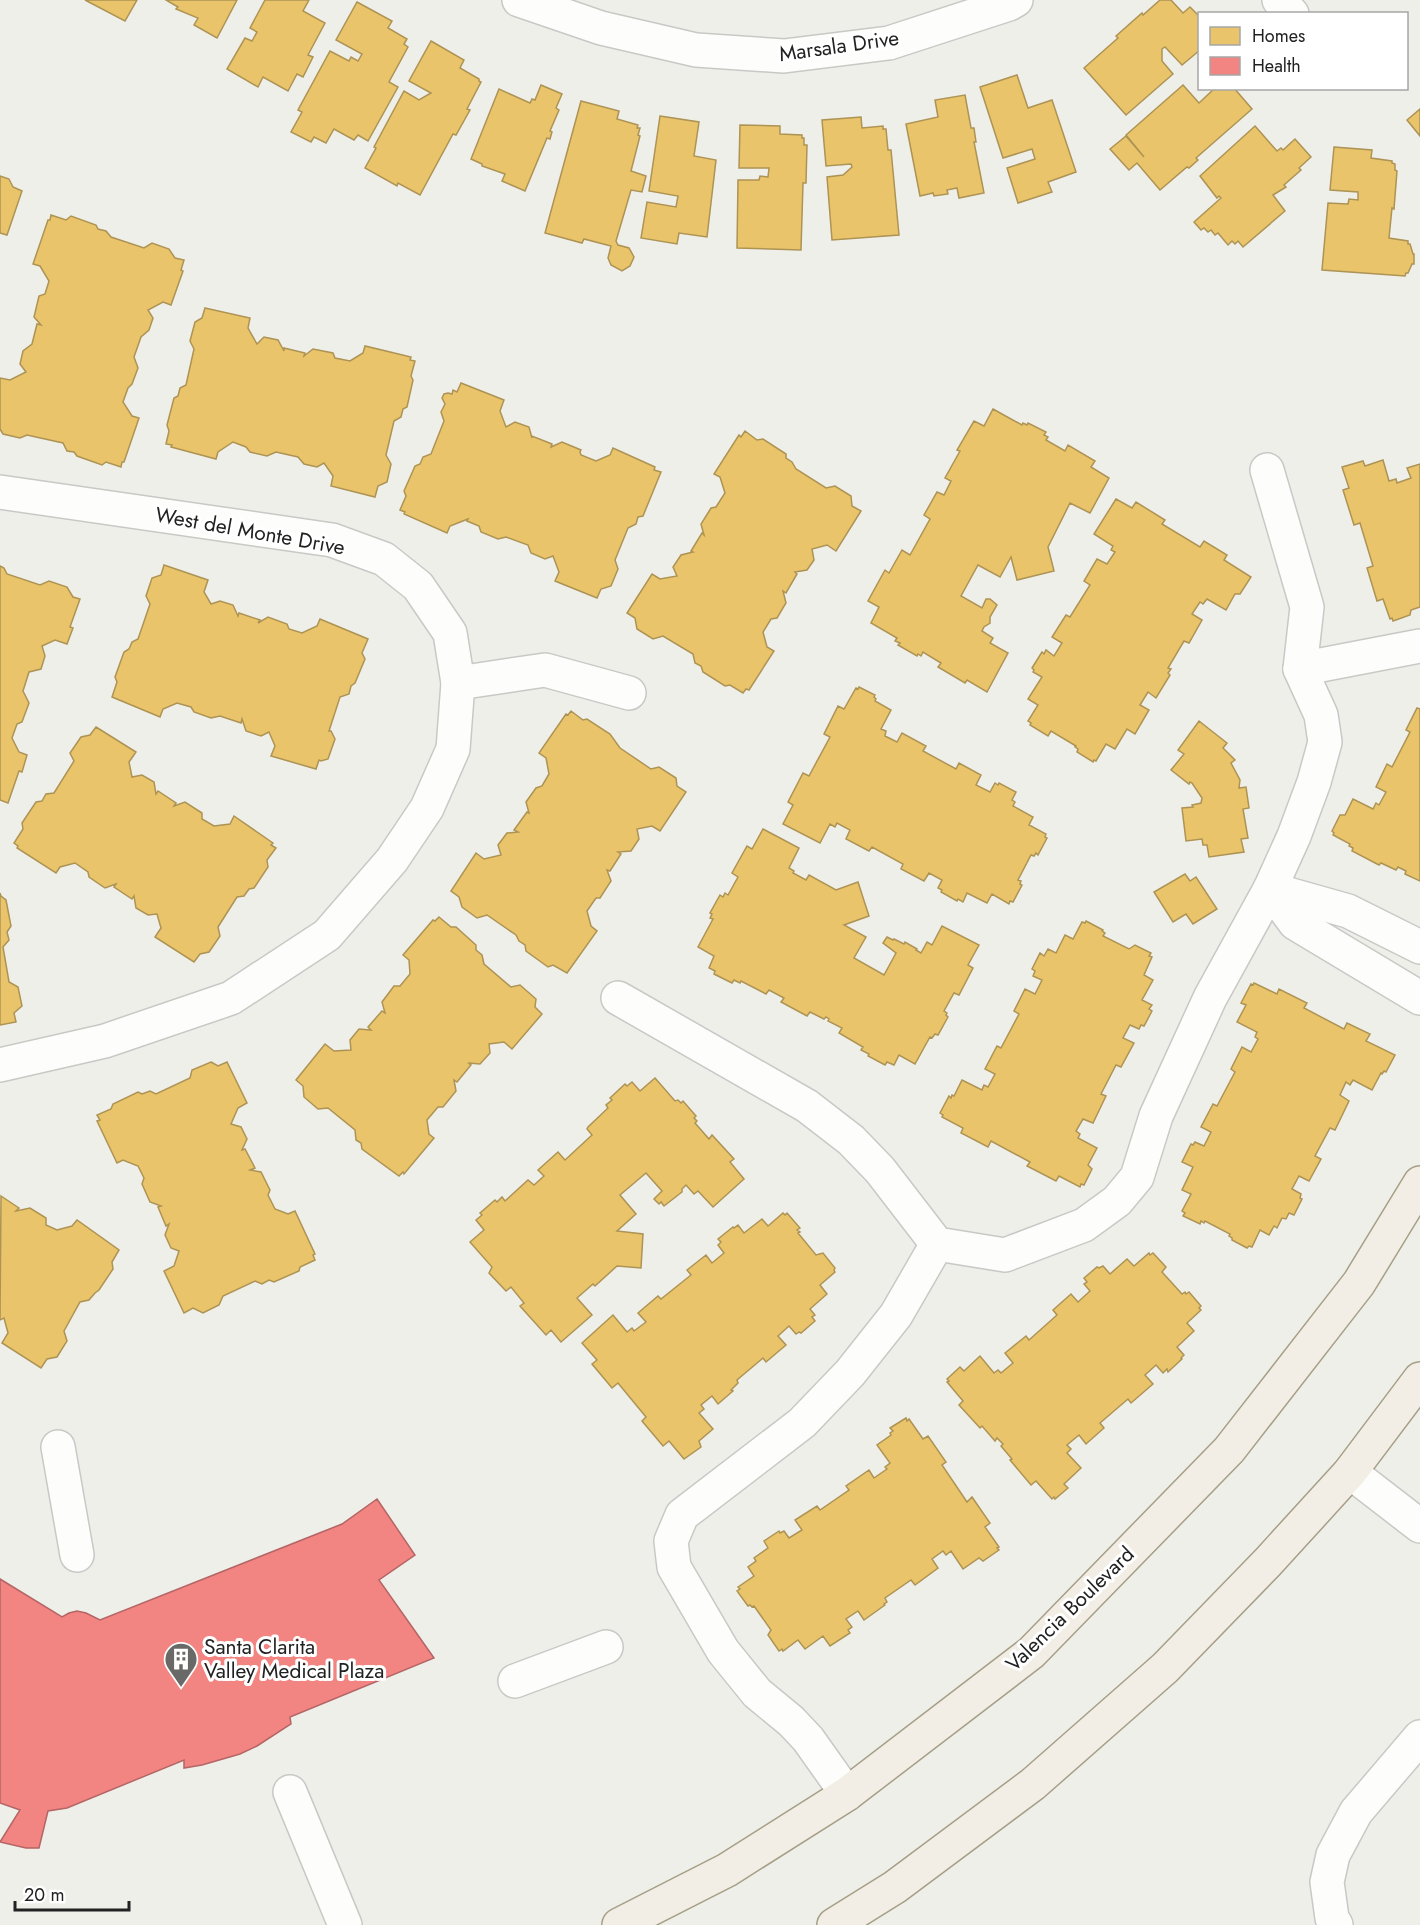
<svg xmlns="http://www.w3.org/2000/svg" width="1420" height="1925" font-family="Jost,sans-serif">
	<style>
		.homes { fill: #e9c46a; stroke: #ad9354; stroke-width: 1.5 }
		.health { fill: #f28482; stroke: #b36665; stroke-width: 1.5 }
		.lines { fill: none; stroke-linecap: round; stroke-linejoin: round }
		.minor-casing { stroke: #c8c8c6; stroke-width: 36 }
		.major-casing { stroke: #a69f86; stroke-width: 36 }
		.minor { stroke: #fdfdfc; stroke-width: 33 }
		.major { stroke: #f2eee6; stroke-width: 33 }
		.labels { text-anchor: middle; stroke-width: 6; stroke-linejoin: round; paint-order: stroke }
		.street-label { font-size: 21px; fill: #212121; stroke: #fff }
		.poi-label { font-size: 21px; fill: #212121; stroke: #fff; text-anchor: start }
	</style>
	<rect width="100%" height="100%" fill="#efefea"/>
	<g class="homes">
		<path d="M85 0H137L125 21Z"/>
		<path d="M166 0H237L217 38 194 25 198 18 176 9 178 7Z"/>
		<path d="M265 0H309L303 11 325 23 308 55 313 57 303 77 297 74 288 91 263 77 258 87 227 69 245 38 252 41 257 32 250 28Z"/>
		<path d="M1160 0H1171L1183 13 1190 7 1200 17V50L1182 65 1165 47 1162 49V61L1173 74 1126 115 1084 68 1118 38 1116 36 1142 13 1143 15Z"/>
		<path d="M357 2 392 21 388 28 407 39 404 44 408 47 389 82 398 87 368 141 358 135 354 140 334 129 326 143 314 137 311 142 291 132 302 112 298 110 330 51 349 61 351 57 358 61 362 54 336 40Z"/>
		<path d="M431 41 464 60 460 68 479 79V81L481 82 467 109 470 110 456 135 453 134 420 195 398 183 397 186 365 168 376 148 374 147 404 91 419 100 431 93 409 81Z"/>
		<path d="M1017 75 1028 108 1052 100 1076 172 1048 182 1052 192 1018 203 1007 168 1035 159 1032 149 1003 158 980 87Z"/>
		<path d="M541 85 562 94 556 108 559 110 550 131 552 132 550 139 547 138 525 191 502 181 505 174 482 166V164L471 159 499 89 530 103 532 99 535 100Z"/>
		<path d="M1183 85 1199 103 1215 88H1234L1252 109 1196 158 1198 160 1189 168 1187 167 1160 190 1137 163 1129 170 1110 149 1126 136 1144 157 1126 135Z"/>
		<path d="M965 95 971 128H974L976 142H974L984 193 959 198 957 188 947 190 948 194 934 196 933 193 920 196 906 124 938 117 935 100Z"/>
		<path d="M581 101 619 111 617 119 638 125 637 128H640L638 135 640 136 631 171 646 176 642 192 631 190 616 241 618 245 629 248 634 257 630 266 622 271 611 265 608 258 611 246 584 239 582 243 545 233Z"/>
		<path d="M1420 109V136L1407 120Z"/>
		<path d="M660 116 699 122 694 156 716 160 707 237 679 233 677 244 641 238 647 202 676 207 678 196 649 191Z"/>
		<path d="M861 117 862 128 883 126V129H886L888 150H891L899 235 832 240 827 177 843 175 852 167 851 164 826 166 822 120Z"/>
		<path d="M740 125 780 126V134L802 135V138H804V145H807L806 183H803L801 250 737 248 738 180H759L760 176 768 177 769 168H739Z"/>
		<path d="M1255 126 1277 151 1281 148 1283 150 1295 139 1311 157 1299 168 1301 170 1284 185 1286 187 1273 195 1285 211 1243 247 1238 241 1235 244 1232 241 1228 245 1218 233 1215 235 1211 230 1208 232 1204 228 1201 230 1194 222 1221 198 1219 196 1217 198 1200 176Z"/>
		<path d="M1334 147 1372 150 1371 158 1392 161V163L1395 164V170L1397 171 1394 209 1392 208 1389 238 1408 241V244H1410L1413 254H1414V264H1412L1408 273H1406L1405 276 1322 270 1328 203 1348 204 1349 199 1358 200V192L1330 190Z"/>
		<path d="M0 176 9 179 13 187 22 191 7 235 0 233Z"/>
		<path d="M51 215 66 220 71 216 96 225 98 229 106 231 111 237 144 248 152 243 169 249 175 258 184 260 181 270 183 271 171 305 163 302 148 310 153 318 149 330 141 337 134 357 138 368 132 384 128 388 123 402 132 416 139 418 124 462H122L121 467 106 462 102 465 77 456 74 452 67 451 63 443 27 435 20 438 3 434 0 429V378L10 380 26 372 20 364 23 351 32 344 37 324 41 325 34 317 39 296 45 294 49 281 40 266 33 264 48 220H50Z"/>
		<path d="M205 308 250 318 248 328 257 344 264 337 278 340 284 351V348L305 353 304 356 313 349 333 353 335 358 350 361 363 353 365 346 411 357 410 360 415 361 411 376 413 380 407 407 403 409 401 417 394 421 386 455 391 464 387 482 378 486 375 497 331 486 333 476 324 463 317 467 304 464 298 457 276 452 267 456 250 452 246 447 233 442 218 452 216 459 171 447 172 445 166 444 169 431 167 425 174 398 178 396 180 388 186 385 194 349 190 341 195 322 202 318Z"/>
		<path d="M461 383 504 400 500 411 506 427 515 422 529 427 532 438V436L552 444 551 447 562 442 581 450 580 452 581 455 596 461 610 455 613 448 655 467 654 470 661 472 643 516 638 517 636 524 628 528 615 560 618 569 611 586 601 589 597 598 555 581 559 572 553 556 545 559 531 553 528 545 506 537 498 539 481 532 479 526 467 521 468 519 450 526 447 533 404 514 405 512 400 510 406 496 404 491 415 466 420 464 423 457 431 454 444 421 441 412 445 404 442 398 444 394 448 393 452 394 453 390 457 392Z"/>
		<path d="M993 409 1022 425 1023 423 1027 425 1028 423 1046 432 1044 435 1048 437 1046 440 1065 451 1068 445 1095 461 1091 467 1109 478 1090 513 1070 503 1048 547 1054 571 1017 580 1011 557 1000 577 978 565 961 596 982 608 986 599H990L997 605 990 617V623L984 627 982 631 993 638 990 643 1008 653 987 692 967 680 965 683 938 667 941 663 923 652 921 656 918 654 917 656 898 645 900 643 895 641 897 638 871 623 879 607 868 601 885 570 889 573 902 550 910 555 930 519 924 515 937 492 944 495 951 481 945 478 960 451 957 450 974 421 984 426Z"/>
		<path d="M745 431 757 440 763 439 786 454V458L792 462 796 469 826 488 835 486 851 496 852 506 861 511 836 551 827 545 812 549 814 560 807 570 795 572 797 574 786 593 783 591 786 603 777 618 771 619 763 632 767 647 774 651 749 690 746 689 743 693 730 685 725 686 703 672 701 666 695 663 693 654 663 636 653 639 637 629 635 618 627 613 652 574 660 579 677 576 673 567 681 555 693 552 691 551 702 533 704 535 701 524 711 508 716 507 725 493 720 477 714 474 739 435 741 437Z"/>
		<path d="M1383 460 1389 481 1396 479 1397 483 1411 478 1407 468 1420 464V607L1411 610 1410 615 1393 621 1392 618 1390 619 1383 599 1377 601 1367 568 1373 566 1360 523 1354 525 1343 490 1349 488 1342 467 1363 461 1365 466Z"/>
		<path d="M1116 499 1132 508 1136 502 1165 520 1162 524 1200 547 1204 541 1227 555 1224 560 1251 577 1240 594H1235L1226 610 1207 599 1203 604 1200 602 1192 614 1202 620 1189 643 1184 641 1168 668 1171 669 1168 673 1170 675 1156 698 1148 692 1140 705 1149 710 1135 734 1127 729 1115 749 1106 744 1096 761 1094 760 1093 762 1077 752 1078 749 1075 747 1076 746 1051 731 1048 736 1030 725 1031 723 1028 721 1038 705 1028 699 1042 677 1033 672 1034 670 1032 668 1042 652 1044 654 1046 650 1054 656 1062 643 1052 637 1066 615 1070 617 1090 585 1084 581 1097 559 1107 564 1115 552 1111 550 1113 546 1094 534Z"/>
		<path d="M164 565 208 580 204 592 211 604 220 601 233 605 238 616 239 613 260 620 258 623 268 617 287 624 289 629 302 633 317 626 320 619 368 639 362 653 365 659 355 683 351 686 349 694 340 697 329 731H331L335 739 328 759 321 761 319 760 316 769 271 756 275 746 269 732 261 736 246 731 242 719 241 723 220 716 211 718 194 712 191 707 177 703 163 709 160 717 112 697 117 682 115 677 124 652 129 649 132 642 138 639 150 604 146 596 152 578 161 575Z"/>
		<path d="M0 566 4 568 7 574 40 585 49 581 67 587 73 597 80 599 70 627 73 628 67 644 55 640 42 646 45 656 41 669 29 672 23 691 29 703 22 722 17 724 12 738 19 752 27 755 22 772 19 771 8 803 0 800Z"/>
		<path d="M859 687 875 695 874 697 876 699 875 701 891 710 881 729 886 731 885 736 897 742 902 733 926 746 923 751 956 769 959 763 981 775 976 785 990 792 995 783 998 785 999 783 1016 792 1012 800 1015 802 1013 806 1033 817 1029 825 1046 834 1045 837 1047 838 1038 855 1036 853 1034 856 1031 855 1018 880 1021 881 1020 884 1022 885 1013 902 1010 901 1009 904 992 894 987 903 967 893 963 902 958 899 957 901 941 892 942 890 938 888 942 880 929 873 924 881 901 869 903 864 872 847 869 851 846 839 850 830 837 823 835 827 830 824 820 843 783 824 793 805 788 802 803 773 809 776 830 737 824 734 838 706 844 709 856 688 858 689Z"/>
		<path d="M1417 708 1420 709V881L1405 874 1406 871 1398 867 1396 870 1381 863 1379 865 1352 851 1353 848 1349 846 1350 844 1333 835 1334 833 1332 831 1340 815H1345L1353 799 1373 809 1376 803 1379 805 1386 792 1376 787 1387 764 1392 767 1410 732 1406 730Z"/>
		<path d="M571 711 583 720 587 719 610 734 620 748 651 769 659 767 676 778 677 786 686 792 660 831 652 826 637 829 639 839 631 851 618 852 621 854 610 871 607 870 611 881 600 898H596L587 911 591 926 597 931 567 973 553 965 548 967 526 951 525 945 519 941 516 935 487 915 477 918 462 907 459 897 451 891 476 853 484 859 501 855 498 845 507 833 518 832 514 830 527 812 529 813 526 802 536 788 542 786 549 774 546 758 539 753 566 714 568 715Z"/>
		<path d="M1199 721 1227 743 1223 748 1235 760 1231 763 1240 780 1239 788 1246 787 1249 808 1243 809 1248 838 1241 839 1244 852 1209 857 1207 845H1203L1202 839 1186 841 1182 808 1193 807 1192 805 1201 803 1202 798 1192 783 1190 782 1189 784 1171 770 1184 754 1178 750Z"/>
		<path d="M96 727 136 752 129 762 132 777 142 775 154 782 156 794 158 791 176 803 174 806 185 802 202 813V819L214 826 230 824 234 816 273 843 271 845 276 848 267 860 268 867 254 888 249 889 244 896 237 897 218 927 220 936 209 952 200 954 194 962 155 937 161 928 157 914 148 915 136 908 134 896 132 899 114 887 116 884 105 888 89 877 88 872 75 863 60 867 56 873 17 848 18 846 14 843 23 829 22 823 36 802 42 801 46 794 54 793 74 761 70 753 81 737 90 735Z"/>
		<path d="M763 829 799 848 789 868 794 871 793 873 806 880 809 875 836 890 858 882 869 916 844 925 866 937 854 958 884 975 896 953 883 943 887 937 893 940 894 939 904 944 905 942 917 949 916 950 921 953 927 942 932 945 942 926 979 945 968 965 973 968 959 995 954 993 944 1011 947 1013 946 1015 948 1017 938 1035 935 1034 932 1038 930 1037 915 1064 899 1055 894 1065 887 1062 885 1065 868 1056 869 1054 861 1050 863 1047 839 1033 842 1028 828 1021 829 1019 826 1017 824 1019 810 1012 807 1016 781 1002 784 998 769 990 766 994 741 981 740 983 734 980 732 983 714 974 715 971 709 968 714 956 698 947 713 919 710 918 712 914 710 913 720 895 723 897 725 893 728 895 738 877 732 873 747 846 752 849Z"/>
		<path d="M1185 874 1190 881 1196 877 1217 909 1193 924 1186 914 1173 922 1154 892Z"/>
		<path d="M0 893 1 896 6 900 11 926 7 932 9 940 3 947 9 982 18 987 22 1006 14 1013 16 1022 0 1025Z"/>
		<path d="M439 917 451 927H456L476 945V950L482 955 484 964 511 987 520 985 536 999 535 1007 542 1014 512 1049 504 1042 489 1044 490 1053 480 1064 468 1063 471 1065 457 1082 454 1080 456 1091 443 1107H438L427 1120 429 1134 434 1138 404 1174 403 1172 399 1176 362 1149 361 1143 356 1140 355 1130 328 1108 318 1109 304 1097 303 1086 296 1080 325 1044 334 1051 351 1050 350 1040 359 1029 371 1030 368 1027 382 1011 385 1013 382 1002 394 986H400L410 974 409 960 403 955 433 920 435 921Z"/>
		<path d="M1086 921 1103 930 1102 931 1105 933 1103 936 1129 949 1135 945 1151 953 1149 956 1152 957 1144 975 1153 980 1142 1000 1152 1005 1149 1009 1152 1011 1144 1026 1141 1025 1139 1029 1130 1025 1123 1038 1134 1043 1121 1067 1116 1065 1101 1094 1106 1096 1093 1123 1083 1119 1076 1131 1080 1134 1078 1138 1097 1148 1088 1165 1092 1169 1084 1185 1081 1184 1080 1187 1059 1176 1056 1181 1027 1166 1030 1162 991 1141 988 1147 961 1133 963 1128 942 1117 943 1115 940 1113 949 1096 951 1098 952 1095 954 1096 962 1080 982 1090 984 1085 988 1087 995 1074 985 1069 997 1046 1001 1048 1019 1014 1014 1011 1025 989 1035 994 1042 980 1033 976 1035 971 1032 969 1040 953 1044 956 1048 949 1056 953 1065 935 1073 939 1082 922 1085 923Z"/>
		<path d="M1254 983 1277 994 1279 989 1307 1003 1304 1008 1344 1029 1347 1023 1370 1034 1366 1041 1395 1055 1386 1072 1384 1071 1382 1074 1381 1073 1372 1090 1353 1080 1350 1085 1346 1082 1340 1095 1349 1101 1335 1130 1330 1128 1315 1156 1321 1159 1309 1181 1299 1176 1292 1189 1301 1194 1300 1198 1302 1199 1294 1215 1289 1213 1286 1219 1282 1218 1277 1228 1274 1226 1269 1235 1260 1230 1252 1247 1249 1246 1247 1248 1232 1240V1238L1229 1236 1230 1234 1205 1221 1204 1223 1201 1221 1200 1224 1183 1216 1185 1213 1182 1211 1191 1194 1182 1190 1193 1167 1182 1162 1191 1144 1193 1145 1195 1142 1204 1146 1211 1132 1201 1127 1213 1104 1217 1106 1235 1072 1231 1069 1242 1047 1251 1052 1258 1039 1255 1037 1257 1032 1237 1022 1246 1005 1241 1003 1251 984 1253 985Z"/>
		<path d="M211 1062 218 1066 227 1062 247 1103 238 1108 231 1124 241 1127 247 1139 242 1150 245 1149 255 1168 250 1170 261 1172 270 1190 268 1195 275 1209 288 1214 295 1211 315 1254 313 1255 315 1260 300 1267 299 1271 274 1282 269 1280 262 1284 255 1281 223 1296 219 1305 203 1313 193 1308 184 1313 164 1271 174 1266 179 1251 171 1248 165 1235 169 1224 166 1226 158 1207 161 1206 150 1202 142 1184 144 1178 138 1166 123 1160 117 1163 97 1121 100 1120 97 1115 111 1109 113 1104 138 1092 142 1094 150 1091 156 1094 190 1078 192 1070Z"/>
		<path d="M655 1078 675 1101 678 1100 681 1103 683 1101 696 1116 694 1118 697 1121 695 1123 709 1139 712 1135 734 1159 730 1162 744 1179 713 1207 698 1191 694 1194 686 1185 682 1189V1192L664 1206 661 1202 659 1204 654 1199 662 1191 646 1173 620 1195 636 1214 617 1231 643 1234 641 1268 617 1266 595 1286 593 1284 577 1298 592 1315 561 1342 551 1330 546 1335 520 1306 524 1303 511 1287 506 1291 489 1273 492 1267 470 1242 484 1230 476 1220 482 1215 480 1213 495 1200 497 1202 502 1197 505 1201 528 1180 534 1185 544 1176 538 1170 558 1152 565 1160 592 1135 587 1129 588 1127 608 1108 606 1105 612 1100 610 1098 625 1084 627 1086 632 1082 640 1091Z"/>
		<path d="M1 1196 19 1208 16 1211 30 1208 46 1218V1225L57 1230 72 1226 77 1220 119 1250 112 1262 113 1269 99 1290 95 1293 89 1300 80 1302 64 1331 67 1341 57 1357 47 1359 41 1368 2 1343 8 1333 4 1318 0 1320Z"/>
		<path d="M783 1213 785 1215 787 1213 800 1228 797 1230 800 1232 798 1233 816 1255 823 1253 835 1268 834 1270 835 1272 820 1285 827 1294 810 1309 815 1315 812 1317 815 1321 801 1333 799 1332 796 1334 789 1326 778 1336 786 1345 766 1362 763 1358 737 1380 738 1383 731 1390 733 1391 718 1404 712 1396 701 1405 704 1409 699 1413 713 1429 699 1441 701 1447 684 1459 669 1441 663 1446 642 1421 646 1417 618 1383 612 1388 592 1364 597 1360 582 1343 613 1315 627 1332 632 1328 634 1331 646 1322 638 1313 658 1296 661 1299 691 1275 687 1270 706 1255 712 1263 724 1253 718 1245 721 1242 718 1239 733 1227 734 1228 738 1225 744 1233 762 1219 768 1226Z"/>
		<path d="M1149 1253 1150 1255 1153 1253 1166 1267 1162 1272 1182 1294 1185 1292 1186 1294 1189 1292 1201 1306 1199 1308 1201 1310 1187 1323 1194 1331 1177 1347 1184 1355 1181 1358 1182 1359 1168 1372 1167 1369 1163 1373 1156 1365 1145 1375 1153 1384 1131 1403 1128 1399 1100 1423 1104 1428 1086 1444 1079 1435 1067 1445 1071 1449 1067 1453 1081 1468 1064 1484 1068 1488 1055 1499 1054 1497 1052 1499 1036 1481 1031 1485 1010 1460 1012 1459 1001 1446 1003 1444 997 1438 995 1441 982 1426 980 1428 959 1405 963 1401 947 1382 949 1381 947 1379 960 1367 964 1371 980 1356 994 1373 998 1370 1001 1373 1013 1363 1005 1353 1026 1336 1029 1340 1057 1315 1053 1310 1071 1294 1078 1302 1090 1291 1084 1284 1087 1282 1084 1278 1097 1267 1099 1268 1103 1266 1110 1274 1127 1259 1134 1266Z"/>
		<path d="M906 1418 907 1421 909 1419 923 1439 928 1436 946 1462 942 1465 967 1502 972 1497 990 1523 985 1527 999 1547 997 1548 999 1550 983 1561 979 1558 963 1569 951 1551 946 1555 943 1551 932 1559 938 1568 915 1585 911 1580 885 1598 887 1602 884 1604 885 1605 864 1620 858 1611 846 1619 852 1627 848 1630 850 1633 830 1646 823 1636 805 1649 798 1640 783 1651 782 1649 779 1651 768 1635 771 1630 754 1606 752 1607 750 1605 748 1606 737 1591 740 1589 738 1587 754 1576 748 1567 756 1561 754 1558 768 1548 764 1541 779 1531 780 1533 784 1531 789 1538 802 1530 795 1520 817 1506 820 1510 849 1490 846 1486 869 1470 874 1478 887 1469 885 1467 890 1463 877 1445 891 1435 890 1433 893 1431 890 1428Z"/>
	</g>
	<path class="health" d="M377 1499 415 1555 379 1580 434 1658 290 1717 291 1724 257 1746 240 1754 202 1765 184 1768V1760L67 1808 48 1811 39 1848H26L0 1842 20 1810 0 1803V1579L62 1617 69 1613 77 1611 86 1613 100 1620 342 1524Z"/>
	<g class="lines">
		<defs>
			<g id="minor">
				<path d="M519 0 601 28 696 50 784 56 889 43 1009 4 1016 0"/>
				<path d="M1279 0 1292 14"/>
				<path d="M0 492 332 540 384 559 418 586 450 633 458 683 453 749 427 808 392 860 327 935 231 998 105 1041 0 1065"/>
				<path d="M1300 669 1420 646"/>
				<path d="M458 683 545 670 629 693"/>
				<path d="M1270 889 1295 923 1420 998"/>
				<path d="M1270 889 1348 911 1420 947"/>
				<path d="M618 998 807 1106 851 1140 880 1170 937 1244 1005 1255 1084 1225 1117 1201 1137 1177 1156 1116 1210 998 1270 889 1294 836 1314 782 1325 742 1321 715 1300 669 1307 607 1267 470"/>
				<path d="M58 1447 77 1555"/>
				<path d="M1350 1472 1420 1526"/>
				<path d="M515 1681 606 1647"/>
				<path d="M290 1792 345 1925"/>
				<path d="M847 1794 808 1739 791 1721 757 1693 723 1651 674 1567 671 1541 682 1515 802 1423 850 1373 896 1315 937 1244"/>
				<path d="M1336 1925 1332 1918 1327 1882 1333 1855 1356 1812 1420 1737"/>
			</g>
			<g id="major">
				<path d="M619 1925 727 1870 847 1794 1031 1653 1229 1450 1359 1283 1420 1183"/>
				<path d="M834 1925 895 1887 1033 1784 1165 1668 1268 1562 1350 1472 1420 1379"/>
			</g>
		</defs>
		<use href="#minor" class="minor-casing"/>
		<use href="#major" class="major-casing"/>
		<use href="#minor" class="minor"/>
		<use href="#major" class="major"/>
	</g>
	<defs>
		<symbol id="building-pin" viewBox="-11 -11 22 30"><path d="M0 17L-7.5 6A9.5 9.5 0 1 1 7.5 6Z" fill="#696967" stroke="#fff"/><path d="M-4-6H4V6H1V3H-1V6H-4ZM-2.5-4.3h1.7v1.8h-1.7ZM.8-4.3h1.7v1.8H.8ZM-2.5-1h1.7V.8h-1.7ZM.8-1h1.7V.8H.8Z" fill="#fff"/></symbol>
	</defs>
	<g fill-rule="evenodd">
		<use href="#building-pin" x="162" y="1640" width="38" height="52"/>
	</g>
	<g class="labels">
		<g class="street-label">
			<text transform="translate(839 46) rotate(-8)" y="7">Marsala Drive</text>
			<text transform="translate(250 531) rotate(10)" y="7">West del Monte Drive</text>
			<text transform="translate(1070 1609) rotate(-44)" y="7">Valencia Boulevard</text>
		</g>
		<g class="poi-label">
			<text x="204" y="1654">Santa Clarita<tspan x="204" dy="24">Valley Medical Plaza</tspan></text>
		</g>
	</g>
	<rect x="1198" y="12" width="210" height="78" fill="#ffffff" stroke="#a6a6a6" stroke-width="1.5"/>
	<rect x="1210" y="27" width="30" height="18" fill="#e9c46a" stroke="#a6a6a6" stroke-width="1.5"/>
	<text x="1252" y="42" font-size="18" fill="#212121">Homes</text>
	<rect x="1210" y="57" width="30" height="18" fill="#f28482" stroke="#a6a6a6" stroke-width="1.5"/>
	<text x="1252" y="72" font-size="18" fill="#212121">Health</text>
	<path d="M15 1901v9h114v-9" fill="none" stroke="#212121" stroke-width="3"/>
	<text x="24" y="1901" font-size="18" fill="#212121" stroke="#ffffff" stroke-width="4.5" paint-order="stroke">20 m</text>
</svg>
